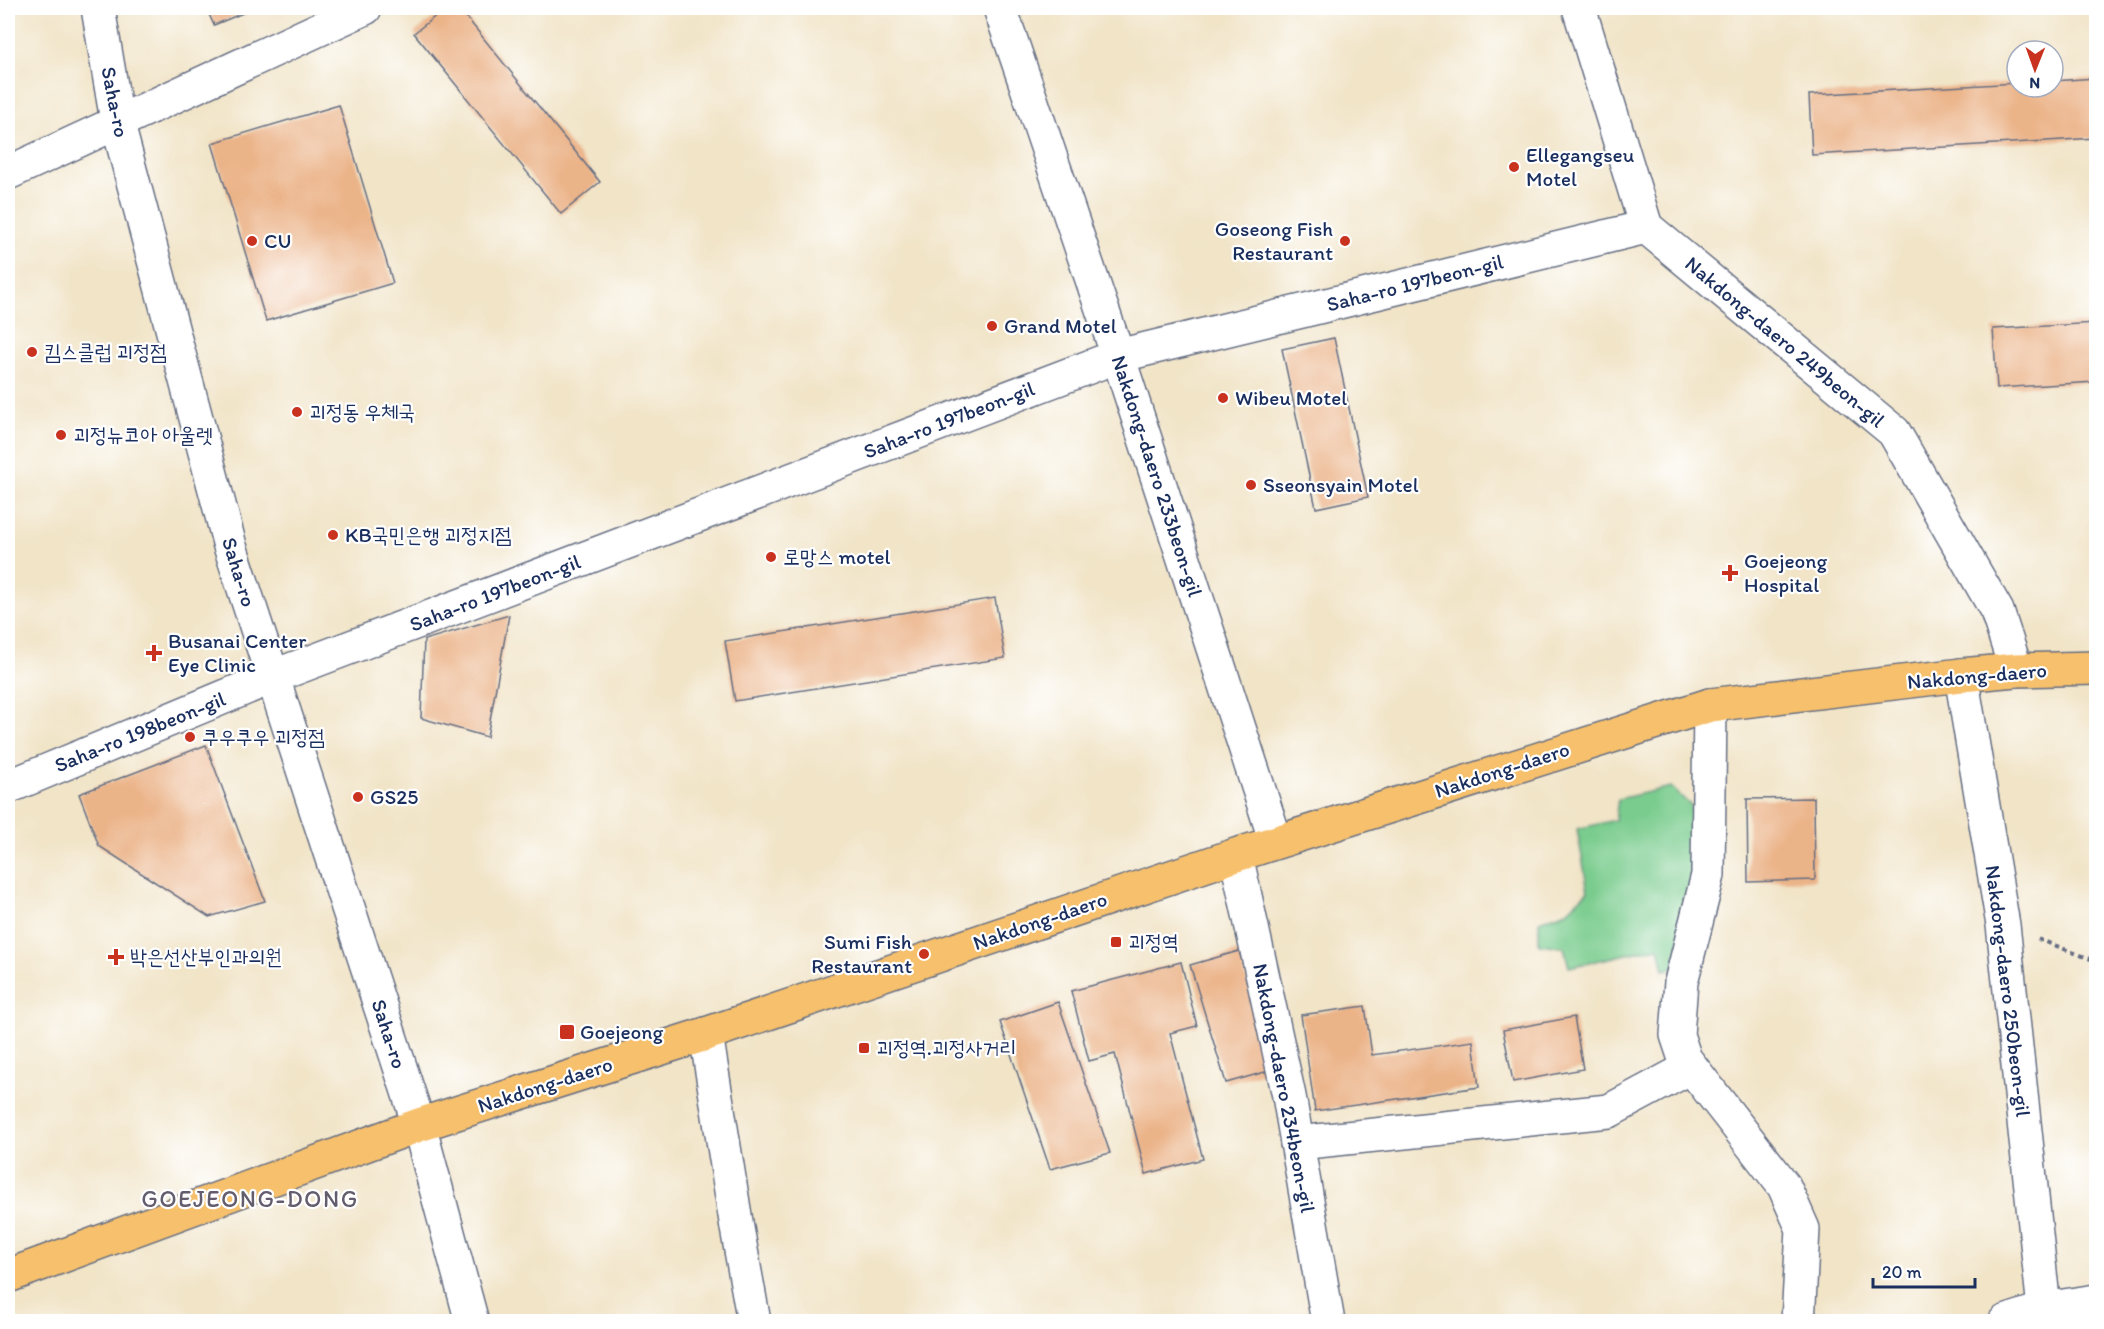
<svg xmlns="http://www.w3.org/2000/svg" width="2104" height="1329" font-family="Itim,'Poor Story',sans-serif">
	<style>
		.green { fill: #7acc8e; stroke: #4a7e76; stroke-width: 1.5 }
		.building { fill: #ebb388 }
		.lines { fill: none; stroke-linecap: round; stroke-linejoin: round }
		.minor-casing { stroke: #666e83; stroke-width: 36 }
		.major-casing { stroke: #666e83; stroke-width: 36 }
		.path { stroke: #666e83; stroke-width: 4; stroke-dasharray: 4.5 4.5; stroke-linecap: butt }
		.minor { stroke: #fff; stroke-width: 33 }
		.major { stroke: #f7c06c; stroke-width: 33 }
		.poi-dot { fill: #c8321e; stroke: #fff; stroke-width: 2 }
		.labels { text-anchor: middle; stroke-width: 4.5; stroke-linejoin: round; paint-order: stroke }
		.street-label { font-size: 21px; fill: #1b2f5e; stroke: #fff }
		.poi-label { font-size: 21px; fill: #1b2f5e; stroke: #fff; text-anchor: start }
		.quarter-label { font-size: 24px; letter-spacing: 1.5px; fill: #645d6d; stroke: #fff }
	</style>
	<rect width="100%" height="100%" fill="#fff"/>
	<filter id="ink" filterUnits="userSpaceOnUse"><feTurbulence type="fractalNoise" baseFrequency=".0167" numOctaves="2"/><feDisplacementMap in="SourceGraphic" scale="12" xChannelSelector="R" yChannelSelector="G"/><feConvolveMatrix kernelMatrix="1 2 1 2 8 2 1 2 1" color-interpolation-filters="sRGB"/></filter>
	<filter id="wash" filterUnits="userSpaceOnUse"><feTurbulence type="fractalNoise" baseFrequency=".008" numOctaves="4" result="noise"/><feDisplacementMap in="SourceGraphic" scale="24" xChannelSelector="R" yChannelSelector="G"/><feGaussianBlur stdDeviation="1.35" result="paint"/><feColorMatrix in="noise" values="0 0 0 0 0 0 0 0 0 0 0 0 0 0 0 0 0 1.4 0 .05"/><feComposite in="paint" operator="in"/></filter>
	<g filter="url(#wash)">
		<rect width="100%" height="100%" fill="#f1e4c7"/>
		<path class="green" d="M1671 787 1691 806 1699 836 1674 968 1664 970 1659 947 1569 967 1564 947 1539 944V921L1567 911 1588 891 1577 829 1615 820 1618 799Z"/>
		<g id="blocks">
			<g class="building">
				<path d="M206 8H255L214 25Z"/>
				<path d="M446 8H459L600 182 561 214 414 33Z"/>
				<path d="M2096 78V138L1812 155 1809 95 2017 83V87H2053V81Z"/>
				<path d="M339 105 393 283 266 321 212 143Z"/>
				<path d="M2096 323V382L1997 388 1993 329Z"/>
				<path d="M1334 338 1368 497 1316 508 1282 349Z"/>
				<path d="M995 598 1005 658 735 701 725 641Z"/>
				<path d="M509 615 487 737 421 718 424 640Z"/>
				<path d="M206 745 265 901 209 917 99 846 79 794Z"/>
				<path d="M1814 798 1815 880 1748 882 1747 799Z"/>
				<path d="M1239 951 1272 1070 1226 1083 1190 965Z"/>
				<path d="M1181 962 1197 1026 1170 1033 1203 1159 1146 1174 1115 1054 1089 1061 1071 991Z"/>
				<path d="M1058 1002 1110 1153 1050 1169 1000 1022Z"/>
				<path d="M1365 1006 1372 1055 1473 1041 1479 1087 1315 1111 1301 1015Z"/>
				<path d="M1574 1017 1583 1069 1513 1082 1503 1030Z"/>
			</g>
		</g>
	</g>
	<g filter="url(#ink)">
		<use href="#blocks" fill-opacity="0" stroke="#666e83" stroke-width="1.5"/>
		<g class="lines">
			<defs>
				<g id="minor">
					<path d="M98 8 117 121 230 546 419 1125 472 1322"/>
					<path d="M1000 8 1118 356 1276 842"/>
					<path d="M1579 8 1646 227 1894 432 1997 611 2016 670"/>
					<path d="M8 173 365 8"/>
					<path d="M1961 675 2003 925 2044 1309 2041 1322"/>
					<path d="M1710 705 1708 875 1681 982 1677 1035 1685 1059 1784 1186 1803 1229 1798 1322"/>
					<path d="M8 787 272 677 1118 356 1646 227"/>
					<path d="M1236 855 1289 1096 1328 1322"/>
					<path d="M706 1034 737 1228 754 1322"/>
					<path d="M1297 1143 1609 1111 1691 1067"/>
					<path d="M2005 1322 2044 1309 2096 1301"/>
				</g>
				<path id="major" d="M8 1276 419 1125 706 1034 1236 855 1710 705 1961 675 2016 670 2096 668"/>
			</defs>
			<use href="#minor" class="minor-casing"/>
			<use href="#major" class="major-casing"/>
			<path class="path" d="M2038 939 2096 961"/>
			<use href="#minor" class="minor"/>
			<use href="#major" class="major"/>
		</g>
	</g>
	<g class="poi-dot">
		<circle cx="1514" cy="167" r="6"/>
		<circle cx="252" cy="241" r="6"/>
		<circle cx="1345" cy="241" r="6"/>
		<circle cx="992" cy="326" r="6"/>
		<circle cx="32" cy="352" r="6"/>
		<circle cx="1223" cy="398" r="6"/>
		<circle cx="297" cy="412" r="6"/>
		<circle cx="61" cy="435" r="6"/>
		<circle cx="1251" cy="485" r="6"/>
		<circle cx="333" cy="535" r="6"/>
		<circle cx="771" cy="557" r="6"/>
		<path d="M1727 564h6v6h6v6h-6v6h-6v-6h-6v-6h6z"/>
		<path d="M151 644h6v6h6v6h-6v6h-6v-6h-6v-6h6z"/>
		<circle cx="190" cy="737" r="6"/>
		<circle cx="358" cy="797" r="6"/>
		<rect x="1110" y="936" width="12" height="12" rx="3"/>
		<circle cx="924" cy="954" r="6"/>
		<path d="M113 948h6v6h6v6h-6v6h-6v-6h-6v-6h6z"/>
		<rect x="559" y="1024" width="16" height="16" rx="3"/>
		<rect x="858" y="1042" width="12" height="12" rx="3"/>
	</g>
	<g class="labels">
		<g class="street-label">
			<text transform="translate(115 102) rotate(79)" y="7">Saha-ro</text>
			<text transform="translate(1415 283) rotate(-14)" y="7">Saha-ro 197beon-gil</text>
			<text transform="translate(1785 342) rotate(40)" y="7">Nakdong-daero 249beon-gil</text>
			<text transform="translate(949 420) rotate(-21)" y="7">Saha-ro 197beon-gil</text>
			<text transform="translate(1157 476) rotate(72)" y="7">Nakdong-daero 233beon-gil</text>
			<text transform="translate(239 572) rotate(73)" y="7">Saha-ro</text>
			<text transform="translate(495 593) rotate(-21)" y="7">Saha-ro 197beon-gil</text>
			<text transform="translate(1977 676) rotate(-5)" y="7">Nakdong-daero</text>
			<text transform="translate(140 732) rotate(-22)" y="7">Saha-ro 198beon-gil</text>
			<text transform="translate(1502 770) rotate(-18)" y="7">Nakdong-daero</text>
			<text transform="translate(1040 921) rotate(-19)" y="7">Nakdong-daero</text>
			<text transform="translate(2008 991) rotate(83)" y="7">Nakdong-daero 250beon-gil</text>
			<text transform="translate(389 1034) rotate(72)" y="7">Saha-ro</text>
			<text transform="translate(545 1085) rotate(-18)" y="7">Nakdong-daero</text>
			<text transform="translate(1284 1088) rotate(79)" y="7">Nakdong-daero 234beon-gil</text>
		</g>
		<g class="poi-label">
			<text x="1526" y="162">Ellegangseu<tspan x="1526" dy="24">Motel</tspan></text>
			<text x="1333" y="236" text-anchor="end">Goseong Fish<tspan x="1333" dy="24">Restaurant</tspan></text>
			<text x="264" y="248">CU</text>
			<text x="1004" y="333">Grand Motel</text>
			<text x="44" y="359">킴스클럽 괴정점</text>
			<text x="1235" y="405">Wibeu Motel</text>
			<text x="309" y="419">괴정동 우체국</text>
			<text x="73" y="442">괴정뉴코아 아울렛</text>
			<text x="1263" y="492">Sseonsyain Motel</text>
			<text x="345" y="542">KB국민은행 괴정지점</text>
			<text x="783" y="564">로망스 motel</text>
			<text x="1744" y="568">Goejeong<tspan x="1744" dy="24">Hospital</tspan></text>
			<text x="168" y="648">Busanai Center<tspan x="168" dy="24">Eye Clinic</tspan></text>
			<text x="202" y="744">쿠우쿠우 괴정점</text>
			<text x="370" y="804">GS25</text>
			<text x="912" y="949" text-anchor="end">Sumi Fish<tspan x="912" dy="24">Restaurant</tspan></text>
			<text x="1128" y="949">괴정역</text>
			<text x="130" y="964">박은선산부인과의원</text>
			<text x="580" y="1039">Goejeong</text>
			<text x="876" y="1055">괴정역.괴정사거리</text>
		</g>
		<g class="quarter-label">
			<text x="250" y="1207">GOEJEONG-DONG</text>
		</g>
	</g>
	<rect width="2104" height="1329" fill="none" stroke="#fff" stroke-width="30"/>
	<g transform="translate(2035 69) rotate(181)"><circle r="28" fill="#ffffff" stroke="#a4acbf" stroke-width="1.5"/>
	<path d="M0-4.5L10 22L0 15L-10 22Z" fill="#c8321e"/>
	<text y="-9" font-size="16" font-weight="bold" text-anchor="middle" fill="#1b2f5e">N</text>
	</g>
	<path d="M1873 1278v9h102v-9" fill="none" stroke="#1b2f5e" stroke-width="3"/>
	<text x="1882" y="1278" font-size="18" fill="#1b2f5e" stroke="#ffffff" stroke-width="4.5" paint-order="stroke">20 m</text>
</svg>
